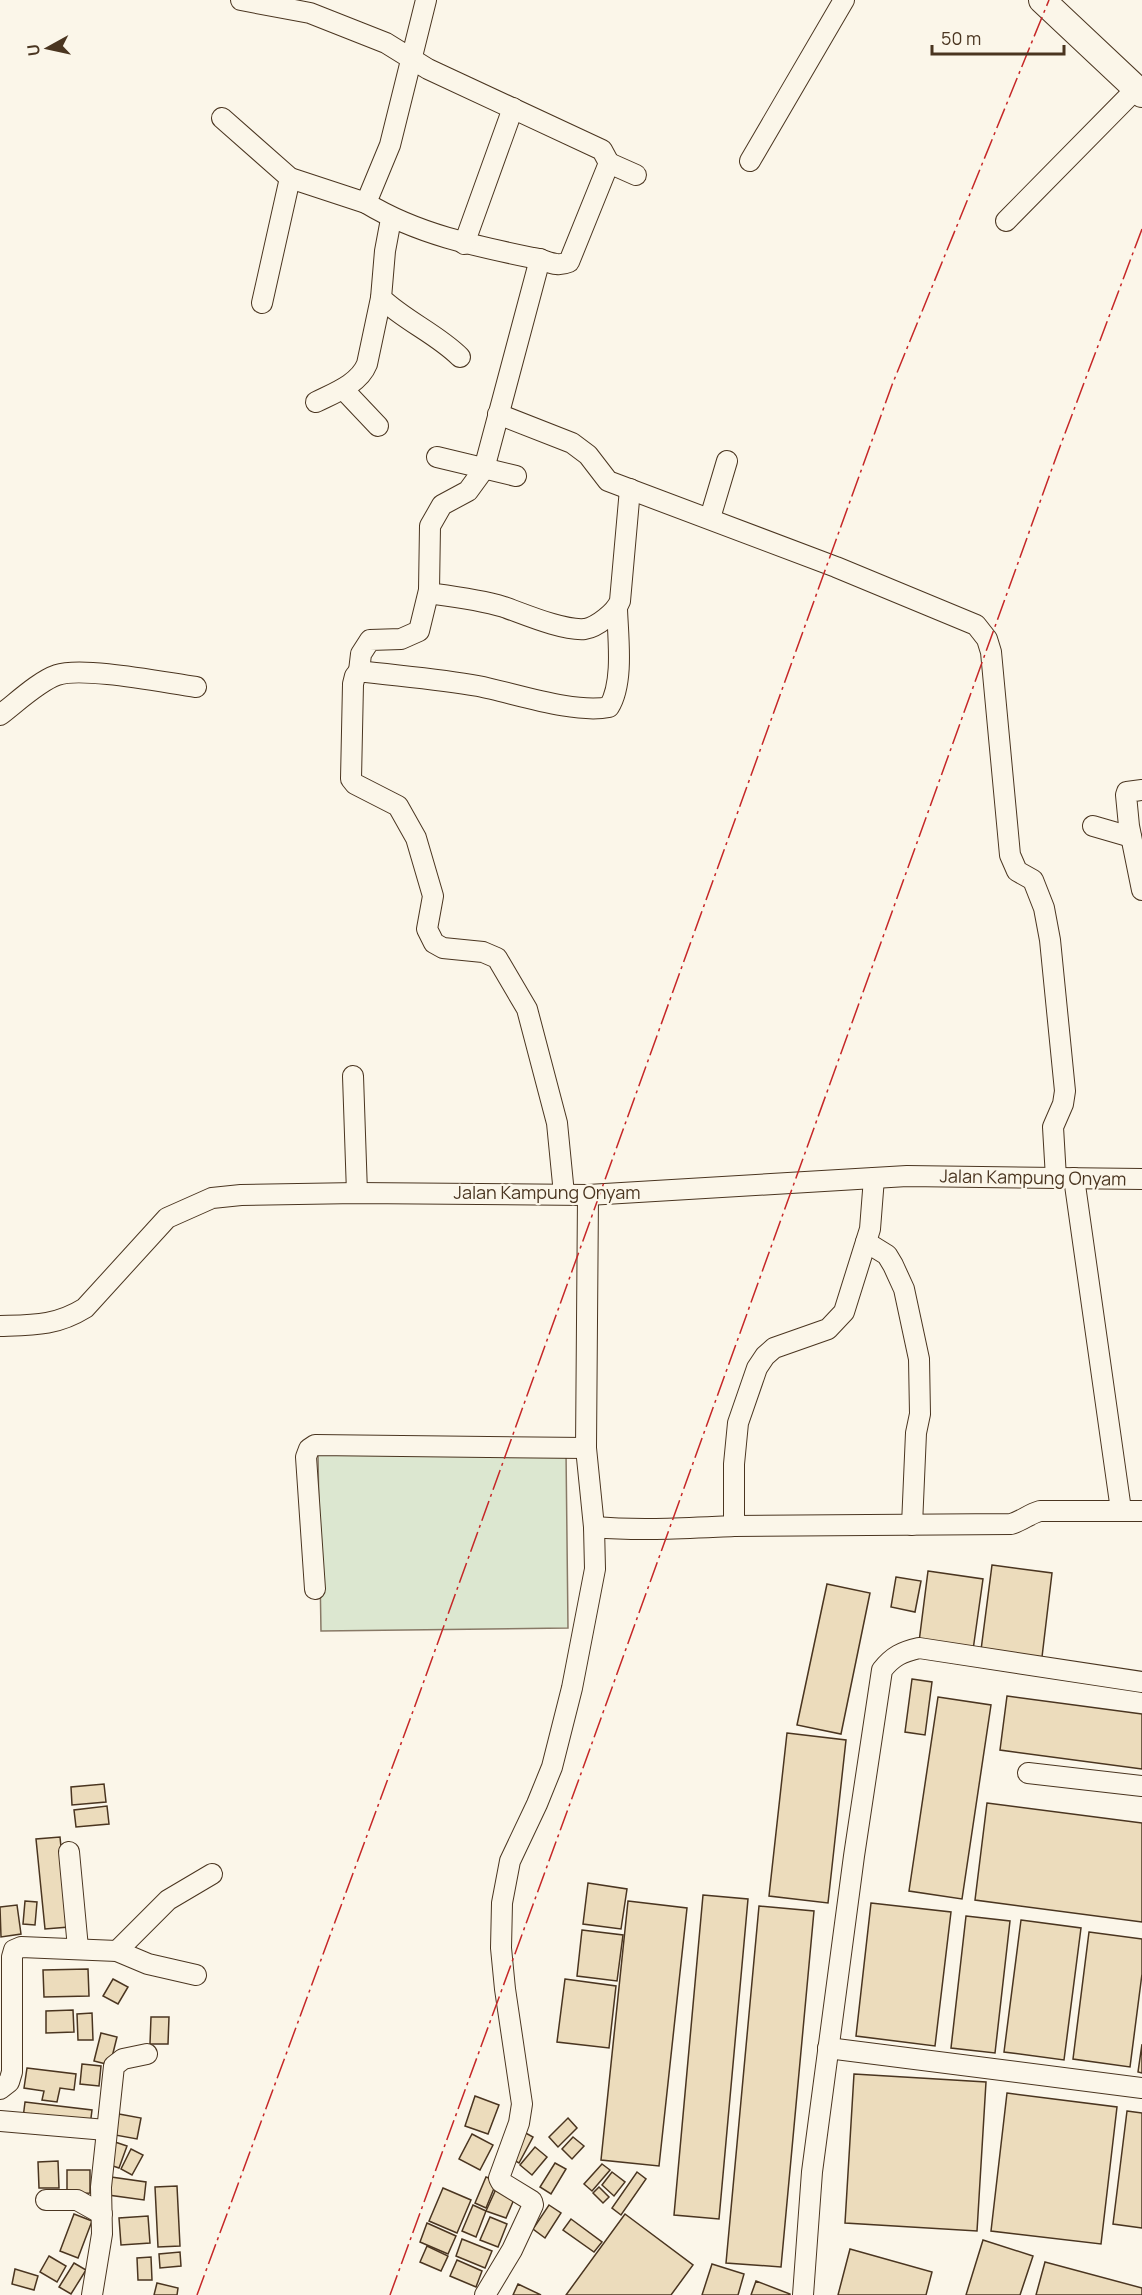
<svg xmlns="http://www.w3.org/2000/svg" width="1142" height="2295" font-family="Manrope,sans-serif">
	<style>
		.green { fill: #dce7d0; stroke: #887966; stroke-width: 1.5 }
		.building { fill: #ecdcbc; stroke: #4a3520; stroke-width: 1.5 }
		.lines { fill: none; stroke-linecap: round; stroke-linejoin: round }
		.minor-casing { stroke: #4a3520; stroke-width: 22 }
		.major-casing { stroke: #4a3520; stroke-width: 28 }
		.minor { stroke: #fbf6e9; stroke-width: 20 }
		.major { stroke: #fbf6e9; stroke-width: 26 }
		.power { stroke: #c62828; stroke-width: 1.5; stroke-dasharray: 21 4.5 3 4.5; stroke-linecap: butt }
		.labels { text-anchor: middle; stroke-width: 4.5; stroke-linejoin: round; paint-order: stroke }
		.street-label { font-size: 18px; fill: #4a3520; stroke: #fbf6e9 }
	</style>
	<rect width="100%" height="100%" fill="#fbf6e9"/>
	<path class="green" d="M566 1451 568 1628 321 1631 318 1455Z"/>
	<g class="building">
		<path d="M992 1565 1052 1573 1042 1657 981 1650Z"/>
		<path d="M928 1571 983 1579 973 1650 919 1642Z"/>
		<path d="M896 1577 921 1581 915 1612 891 1607Z"/>
		<path d="M827 1584 870 1593 841 1734 797 1725Z"/>
		<path d="M912 1679 932 1682 925 1735 905 1732Z"/>
		<path d="M1007 1696 1142 1714V1769L1000 1750Z"/>
		<path d="M938 1697 991 1705 962 1899 909 1891Z"/>
		<path d="M787 1733 846 1740 828 1903 769 1896Z"/>
		<path d="M104 1784 106 1802 72 1805 71 1787Z"/>
		<path d="M987 1803 1142 1823V1922L975 1900Z"/>
		<path d="M107 1806 109 1824 76 1827 74 1810Z"/>
		<path d="M60 1837 69 1927 45 1929 36 1839Z"/>
		<path d="M588 1883 627 1889 621 1929 583 1924Z"/>
		<path d="M703 1895 748 1899 719 2219 674 2215Z"/>
		<path d="M25 1901 37 1902 35 1925 23 1924Z"/>
		<path d="M628 1901 687 1908 659 2166 601 2160Z"/>
		<path d="M871 1903 951 1912 935 2046 856 2036Z"/>
		<path d="M17 1905 21 1934 1 1937 0 1907Z"/>
		<path d="M759 1906 814 1911 781 2267 726 2263Z"/>
		<path d="M966 1916 1010 1921 995 2053 951 2048Z"/>
		<path d="M1021 1920 1081 1928 1064 2060 1004 2052Z"/>
		<path d="M582 1930 623 1935 617 1981 577 1976Z"/>
		<path d="M1089 1932 1142 1939V1974L1130 2067 1073 2059Z"/>
		<path d="M88 1969 89 1996 44 1997 43 1970Z"/>
		<path d="M113 1979 128 1987 118 2004 103 1996Z"/>
		<path d="M565 1979 616 1986 609 2048 557 2042Z"/>
		<path d="M73 2010 74 2032 46 2033V2011Z"/>
		<path d="M92 2013 93 2040H78L77 2014Z"/>
		<path d="M151 2017H169L168 2044H150Z"/>
		<path d="M101 2033 117 2037 110 2065 94 2061Z"/>
		<path d="M1142 2044V2073L1138 2072Z"/>
		<path d="M82 2064 101 2066 99 2086 80 2084Z"/>
		<path d="M27 2068 76 2074 74 2090 60 2088 57 2102 42 2100 44 2091 24 2088Z"/>
		<path d="M854 2074 986 2082 977 2231 845 2223Z"/>
		<path d="M1007 2093 1117 2107 1101 2244 991 2231Z"/>
		<path d="M475 2096 499 2105 488 2134 465 2126Z"/>
		<path d="M25 2102 92 2110 90 2126 23 2118Z"/>
		<path d="M1127 2111 1142 2113V2228L1113 2224Z"/>
		<path d="M119 2114 141 2118 137 2139 115 2135Z"/>
		<path d="M568 2118 577 2128 558 2147 549 2137Z"/>
		<path d="M522 2131 533 2137 519 2163 508 2157Z"/>
		<path d="M472 2134 493 2145 480 2170 459 2159Z"/>
		<path d="M573 2137 584 2146 572 2159 562 2149Z"/>
		<path d="M115 2142 127 2146 119 2168 107 2164Z"/>
		<path d="M535 2147 547 2157 532 2175 520 2165Z"/>
		<path d="M131 2149 143 2155 132 2175 121 2169Z"/>
		<path d="M58 2161 59 2188H39L38 2162Z"/>
		<path d="M555 2163 566 2169 551 2194 540 2187Z"/>
		<path d="M602 2164 610 2170 592 2191 584 2184Z"/>
		<path d="M67 2170H90V2193L67 2194Z"/>
		<path d="M612 2172 625 2182 614 2196 602 2185Z"/>
		<path d="M637 2172 646 2179 621 2215 612 2208Z"/>
		<path d="M104 2176 146 2182 144 2200 101 2194Z"/>
		<path d="M486 2177 497 2181 486 2208 475 2203Z"/>
		<path d="M177 2186 180 2246 158 2247 155 2187Z"/>
		<path d="M599 2187 609 2197 603 2203 593 2193Z"/>
		<path d="M443 2188 471 2200 457 2233 429 2221Z"/>
		<path d="M496 2189 515 2197 506 2218 486 2211Z"/>
		<path d="M473 2205 486 2211 476 2237 462 2231Z"/>
		<path d="M549 2205 561 2213 545 2238 533 2229Z"/>
		<path d="M74 2214 92 2221 78 2258 60 2251Z"/>
		<path d="M625 2214 693 2265 671 2295H566Z"/>
		<path d="M148 2216 150 2243 121 2245 119 2218Z"/>
		<path d="M490 2217 507 2224 498 2247 480 2240Z"/>
		<path d="M571 2219 602 2242 594 2252 563 2230Z"/>
		<path d="M427 2223 456 2236 448 2254 420 2242Z"/>
		<path d="M462 2239 492 2251 485 2268 456 2256Z"/>
		<path d="M983 2240 1033 2256 1020 2295H966Z"/>
		<path d="M427 2246 448 2256 441 2271 420 2262Z"/>
		<path d="M850 2249 932 2272 926 2295H838Z"/>
		<path d="M180 2252 181 2266 160 2268 159 2254Z"/>
		<path d="M49 2256 66 2266 57 2282 40 2272Z"/>
		<path d="M151 2257 152 2280H138L137 2258Z"/>
		<path d="M457 2260 482 2271 476 2287 450 2276Z"/>
		<path d="M1045 2262 1142 2288V2295H1036Z"/>
		<path d="M74 2263 86 2270 71 2294 59 2287Z"/>
		<path d="M712 2264 744 2274 738 2295H702Z"/>
		<path d="M15 2269 38 2276 34 2290 12 2284Z"/>
		<path d="M756 2281 790 2294V2295H751Z"/>
		<path d="M157 2283 178 2288 177 2295H154Z"/>
		<path d="M518 2284 541 2295H513Z"/>
	</g>
	<g class="lines">
		<defs>
			<g id="minor">
				<path d="M241 0 310 13 386 43 428 69 602 150 609 163 569 262C555 268 547 260 533 258 475 246 417 234 366 203L390 145 426 0"/>
				<path d="M222 118 290 178 366 203"/>
				<path d="M750 161 844 0"/>
				<path d="M609 163 636 175"/>
				<path d="M391 219 385 251 381 298C405 321 437 334 460 357"/>
				<path d="M1006 221 1137 88"/>
				<path d="M464 244 513 108"/>
				<path d="M540 259 484 469 468 491 442 505 430 526 429 590 435 594C458 597 481 600 504 607 524 614 563 631 585 629 597 627 616 612 620 601L630 489"/>
				<path d="M262 303 290 178"/>
				<path d="M343 389 378 426"/>
				<path d="M316 402C334 393 359 384 367 364L381 298"/>
				<path d="M498 414 572 443 588 455 608 481 836 567 976 625 987 639 991 652 1010 855 1017 871 1033 880 1044 908 1050 940 1065 1091 1063 1104 1053 1127 1056 1178"/>
				<path d="M437 457 516 476"/>
				<path d="M710 518 727 461"/>
				<path d="M359 671 361 654 370 640 401 639 419 631 429 590"/>
				<path d="M0 715C16 703 39 681 57 675 83 666 166 683 196 687"/>
				<path d="M1142 790 1127 792 1126 795 1129 826 1142 890"/>
				<path d="M1093 826 1131 837"/>
				<path d="M353 1076 357 1193"/>
				<path d="M1074 1178 1121 1510"/>
				<path d="M564 1194 557 1123 527 1009 497 958 483 952 443 948 434 943 427 929 433 896 416 838 398 806 355 784 351 779 353 684 355 676 359 671C399 676 439 679 478 686 514 693 574 714 609 707 624 683 618 637 617 609"/>
				<path d="M866 1242 887 1255 893 1265 904 1289 919 1359 920 1414 916 1433 912 1525"/>
				<path d="M0 1326C33 1325 56 1326 85 1308L167 1218 212 1198 241 1195 357 1193 588 1195 907 1176 1142 1179"/>
				<path d="M734 1526 1011 1524C1022 1521 1029 1514 1040 1511H1142"/>
				<path d="M594 1527C641 1531 688 1528 734 1526V1464L738 1423 757 1368 765 1356 774 1348 828 1329 844 1312 870 1229 874 1178"/>
				<path d="M315 1589 306 1457 309 1449 315 1445 586 1448"/>
				<path d="M1028 1773 1142 1786"/>
				<path d="M69 1852 78 1948"/>
				<path d="M117 1951 168 1900 212 1874"/>
				<path d="M828 2048 1142 2088"/>
				<path d="M0 2089 9 2082 12 2072V1957L14 1950 21 1947 117 1951 148 1964 196 1975"/>
				<path d="M0 2121 106 2130"/>
				<path d="M46 2200H77L102 2214"/>
				<path d="M92 2295 102 2234 101 2187 114 2066 123 2059 147 2054"/>
				<path d="M485 2295 512 2250 533 2205 532 2201 501 2182 499 2178 519 2123 522 2104 505 1989 501 1948 502 1903 510 1861 537 1804 552 1767 572 1688 595 1569 594 1527 586 1448 588 1195"/>
				<path d="M803 2295 812 2172 854 1856 882 1670C893 1656 902 1652 919 1648L1142 1682"/>
			</g>
			<path id="major" d="M1042 0 1142 94"/>
		</defs>
		<use href="#minor" class="minor-casing"/>
		<use href="#major" class="major-casing"/>
		<use href="#minor" class="minor"/>
		<use href="#major" class="major"/>
		<g class="power">
			<path d="M197 2295 416 1703 892 385 1049 0"/>
			<path d="M390 2295 583 1768 1058 452 1142 229"/>
		</g>
	</g>
	<g class="labels">
		<g class="street-label">
			<text transform="translate(1033 1178) rotate(1)" y="6">Jalan Kampung Onyam</text>
			<text x="547" y="1199">Jalan Kampung Onyam</text>
		</g>
	</g>
	<g transform="translate(48 48) rotate(262)" stroke="#fbf6e9" stroke-width="4.5" paint-order="stroke">
	<path d="M0-4.5L10 22L0 15L-10 22Z" fill="#4a3520"/>
	<text y="-9" font-size="16" font-weight="bold" text-anchor="middle" fill="#4a3520">U</text>
	</g>
	<path d="M932 45v9h132v-9" fill="none" stroke="#4a3520" stroke-width="3"/>
	<text x="941" y="45" font-size="18" fill="#4a3520" stroke="#fbf6e9" stroke-width="4.5" paint-order="stroke">50 m</text>
</svg>
